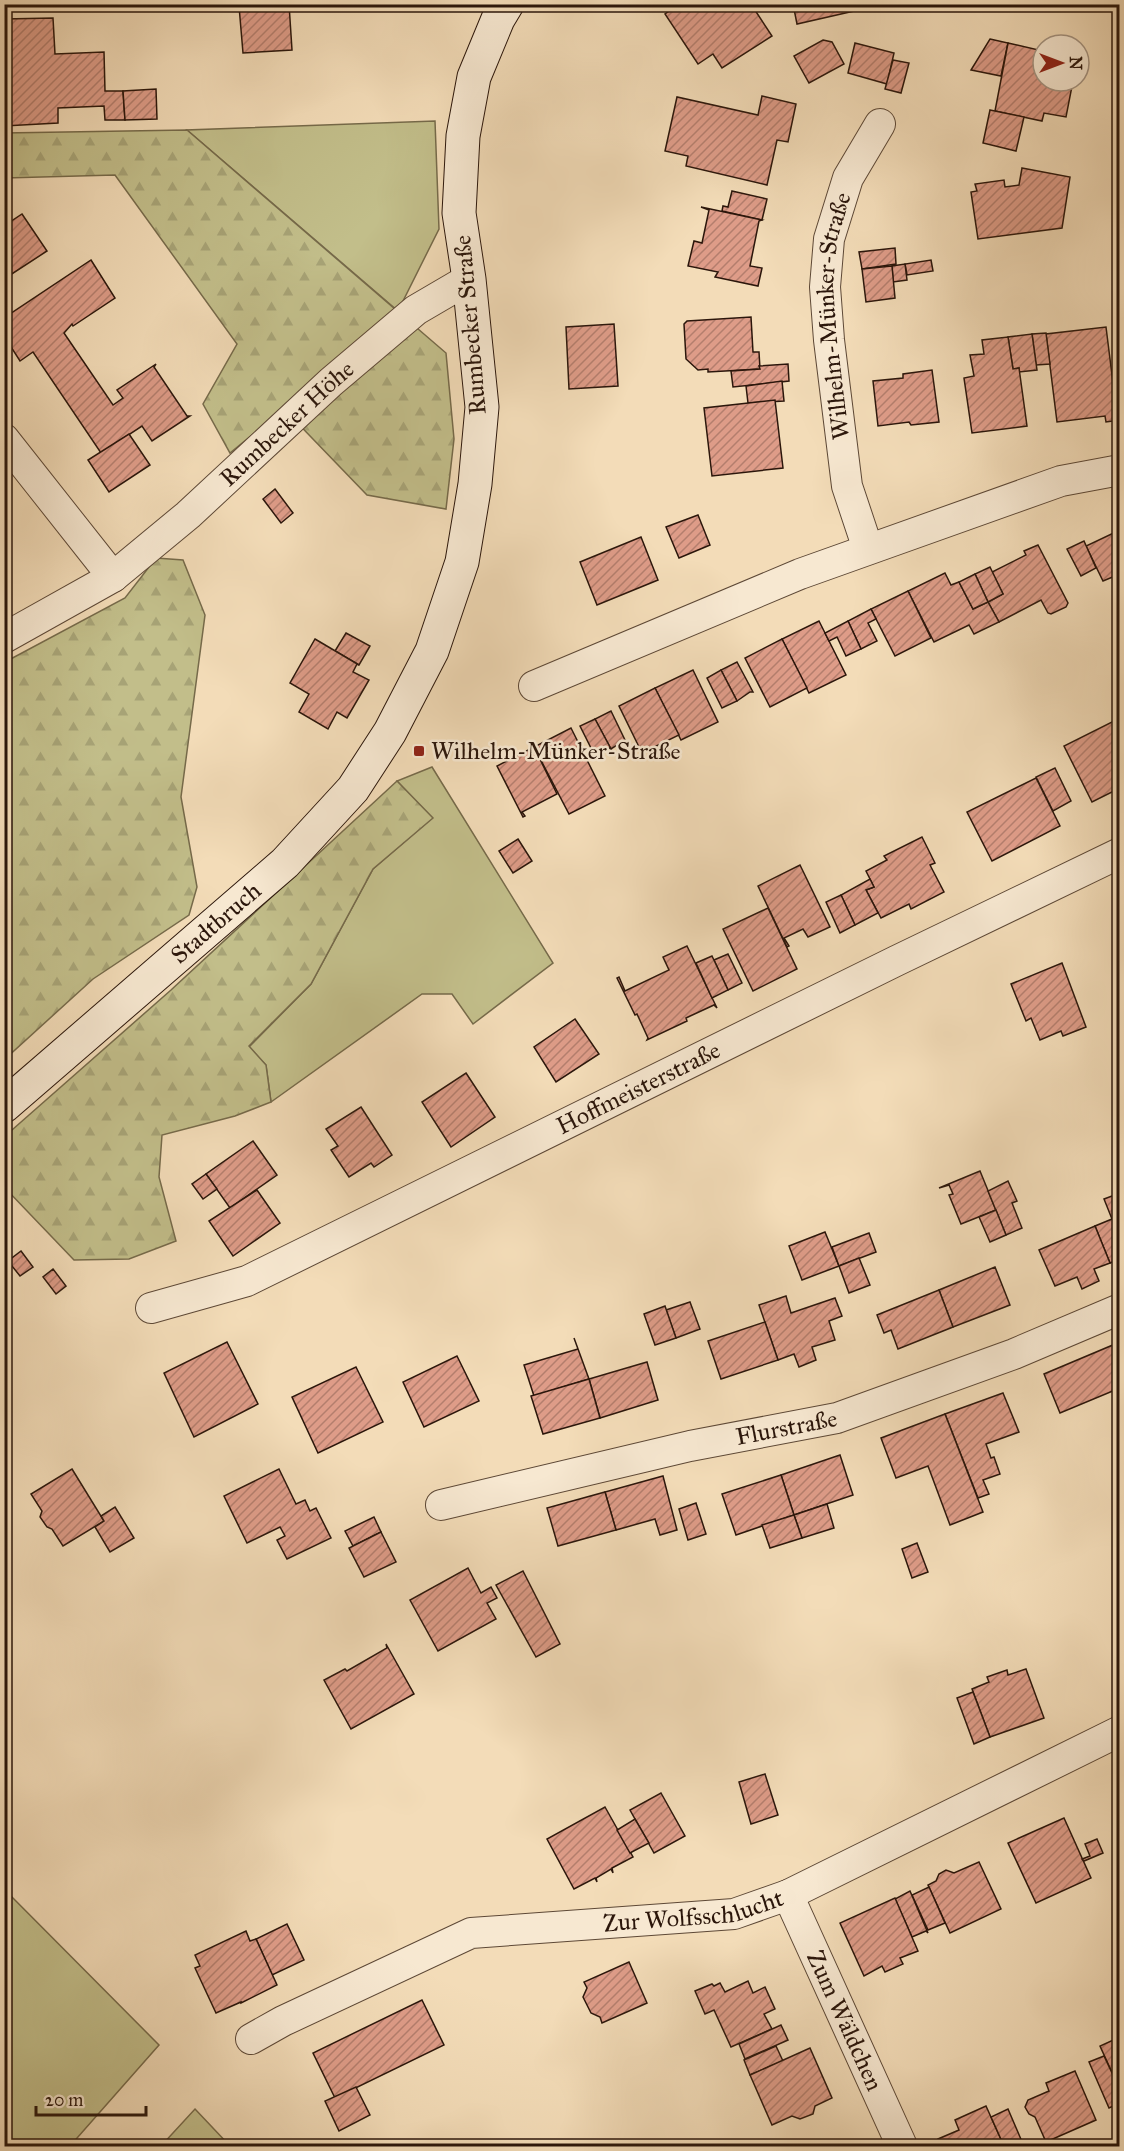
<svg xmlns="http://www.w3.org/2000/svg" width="1124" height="2151" font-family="'IM FELL Great Primer',serif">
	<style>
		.grass { fill: #c2be8a; stroke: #766a4a; stroke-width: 1.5 }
		.forest { fill: url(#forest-firs); stroke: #766a4a; stroke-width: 1.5 }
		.building { fill: url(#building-hatch); stroke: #2b160b; stroke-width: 1.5 }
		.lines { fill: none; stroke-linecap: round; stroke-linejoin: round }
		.street-casing { stroke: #5d4836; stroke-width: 32 }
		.secondary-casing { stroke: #2b160b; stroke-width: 35 }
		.street { stroke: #f7e8d1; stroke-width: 30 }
		.secondary { stroke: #f7e8d1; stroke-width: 33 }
		.poi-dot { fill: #8f2418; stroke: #f7e8d1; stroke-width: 2 }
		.labels { text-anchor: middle; stroke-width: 5; stroke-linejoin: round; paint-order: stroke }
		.street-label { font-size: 24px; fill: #2b160b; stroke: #f7e8d1 }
		.poi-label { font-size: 24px; fill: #2b160b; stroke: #f7e8d1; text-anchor: start }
	</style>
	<defs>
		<pattern id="forest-firs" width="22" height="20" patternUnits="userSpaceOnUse" patternTransform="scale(1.5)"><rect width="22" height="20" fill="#c2be8a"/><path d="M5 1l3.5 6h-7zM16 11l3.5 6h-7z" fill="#a7a376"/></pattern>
		<pattern id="building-hatch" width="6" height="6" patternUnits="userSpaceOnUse" patternTransform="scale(1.5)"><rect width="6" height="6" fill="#de9c88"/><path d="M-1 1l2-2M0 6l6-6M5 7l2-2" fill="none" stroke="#b47e6d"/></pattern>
	</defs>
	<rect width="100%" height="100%" fill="#f3dcb8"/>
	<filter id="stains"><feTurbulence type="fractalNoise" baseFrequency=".00333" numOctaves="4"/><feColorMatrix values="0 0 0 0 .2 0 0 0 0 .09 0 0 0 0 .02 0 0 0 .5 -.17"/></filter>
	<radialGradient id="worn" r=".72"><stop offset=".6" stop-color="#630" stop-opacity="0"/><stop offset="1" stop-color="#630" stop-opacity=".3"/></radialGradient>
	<g class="grass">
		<path d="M435 121 439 229 398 311 187 130Z"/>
		<path d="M432 767 553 963 473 1024 452 994H422L271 1102 266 1065 249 1047 311 984 373 869 432 818 397 781Z"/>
		<path d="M5 1890 159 2045 70 2146H5Z"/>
		<path d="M195 2109 230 2146H161Z"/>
	</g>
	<g class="forest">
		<path d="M187 130 446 353 454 439 446 509 367 495 284 409 230 453 203 404 237 344 115 175 5 178 4 133Z"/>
		<path d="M156 558 183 560 205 615 181 797 197 887 189 915 93 979 5 1059V662L125 598Z"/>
		<path d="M397 781 433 818 373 869 311 984 249 1046 266 1065 271 1102 235 1116 162 1135 159 1177 176 1241 129 1259 74 1260 5 1188 4 1137 171 990Z"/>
	</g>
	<g class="building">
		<path d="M289 4 292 50 243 53 239 6Z"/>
		<path d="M679 4H751L772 36 722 68 713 54 698 64 665 14Z"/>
		<path d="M793 4H871L872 7 797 24Z"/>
		<path d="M53 18 55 54 104 52 105 91H123L125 120H105L104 106 58 108V123L4 126V19Z"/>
		<path d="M990 39 1008 43 1001 76 971 70Z"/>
		<path d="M823 40 832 42 844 64 809 83 794 56Z"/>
		<path d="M855 43 894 53 887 84 848 73Z"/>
		<path d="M1008 43 1043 51V81H1073L1066 117 1044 113 1042 121 995 111Z"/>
		<path d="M893 60 909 63 901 93 885 89Z"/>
		<path d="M156 89 157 119 125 120 123 91Z"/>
		<path d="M762 96 796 104 788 142 777 140 767 185 686 166 688 156 665 151 677 97 758 115Z"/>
		<path d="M990 110 1024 117 1016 151 983 143Z"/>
		<path d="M1022 168 1070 177 1062 228 978 239 971 192 977 191 975 184 1004 180 1005 187 1019 185Z"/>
		<path d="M732 191 767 199 762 220 722 211 723 206 728 207Z"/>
		<path d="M701 207 762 220 759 221 750 266 762 268 758 286 715 277 718 272 688 266 694 241 702 243 709 210Z"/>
		<path d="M22 214 47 251 4 279V226Z"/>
		<path d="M895 248 896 264 862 269 859 252Z"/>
		<path d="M91 260 115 298 73 326 72 324 64 333 113 405 123 398 117 390 156 364 154 367 187 416H190L152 441 142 426 101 453 33 352 20 361 4 336V318Z"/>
		<path d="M931 260 933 271 907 275 905 264Z"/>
		<path d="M905 264 907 280 893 282 892 266Z"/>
		<path d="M892 266 895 298 866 302 862 269Z"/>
		<path d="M751 317 753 352H759L760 369 708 372V369L698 370 686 359 684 324 687 321Z"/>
		<path d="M614 324 618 386 569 389 566 327Z"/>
		<path d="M1106 327 1114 391 1119 390 1120 420 1106 422 1105 416 1057 422 1046 334Z"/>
		<path d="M1046 333 1050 364 1036 365 1032 334Z"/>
		<path d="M1032 334 1037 370 1019 372V368L1013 369 1008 337Z"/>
		<path d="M1008 337 1013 369 1019 368 1027 426 972 433 964 378 974 376 970 355 984 354 982 340Z"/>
		<path d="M788 364 789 381 733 387 731 371 760 369 759 366Z"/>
		<path d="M932 370 939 422 911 425 909 422 878 426 873 381 903 378V374Z"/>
		<path d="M782 381 784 401 748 403 746 386Z"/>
		<path d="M775 400 783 468 712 476 704 408Z"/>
		<path d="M129 434 150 465 109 492 88 460Z"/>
		<path d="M275 489 293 513 281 523 263 499Z"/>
		<path d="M698 515 710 545 679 558 666 527Z"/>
		<path d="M1120 530V574L1103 581 1086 546Z"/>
		<path d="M641 537 658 580 597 605 580 562Z"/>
		<path d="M1084 541 1096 568 1081 576 1067 549Z"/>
		<path d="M1038 545 1068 603 1066 607 1051 614 1048 613 1041 600 999 622 988 602 1003 594 992 572 1026 555 1024 551Z"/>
		<path d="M990 567 1003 594 988 602 975 574Z"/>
		<path d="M945 573 951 585 959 582 973 609 988 602 999 622 974 634 969 625 934 642 908 591Z"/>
		<path d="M975 574 988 602 973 609 959 582Z"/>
		<path d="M908 591 931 638 895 656 871 609Z"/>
		<path d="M871 609 876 619 868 623 877 641 861 649 848 621Z"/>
		<path d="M819 621 846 675 809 693 782 639Z"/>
		<path d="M848 621 861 649 846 656 837 637 829 641 825 633Z"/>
		<path d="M346 633 370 646 359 665 335 651Z"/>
		<path d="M315 639 359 665 357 664 353 672 369 680 347 718 337 712 328 729 299 712 309 694 290 683Z"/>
		<path d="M782 639 807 688 770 707 745 658Z"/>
		<path d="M737 662 753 692H750L737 701 721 670Z"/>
		<path d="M693 670 718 722 681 740 655 688Z"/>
		<path d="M721 670 737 701 722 708 707 678Z"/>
		<path d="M655 688 679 735 642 753 619 706Z"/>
		<path d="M611 711 625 740 611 749 595 719Z"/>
		<path d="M595 719 611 749 609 748 595 756 580 726Z"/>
		<path d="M1118 719 1120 723V788L1092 802 1064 746Z"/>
		<path d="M571 728 605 796 569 814 534 747Z"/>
		<path d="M534 747 557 794 522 812 525 816 523 817 497 766Z"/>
		<path d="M1055 768 1071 801 1053 811 1036 777Z"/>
		<path d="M1036 778 1060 826 992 861 967 812Z"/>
		<path d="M922 837 935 863 930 865 944 892 911 909 909 904 881 918 866 890 874 887 866 871 887 860 884 856Z"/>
		<path d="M518 839 532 861 513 873 499 851Z"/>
		<path d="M800 865 830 927 808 937 803 929 784 938 789 946 787 947 758 886Z"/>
		<path d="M870 879 874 887 866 890 878 913 855 925 841 895Z"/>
		<path d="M841 895 855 925 840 933 826 902Z"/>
		<path d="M768 908 797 969 753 991 723 929Z"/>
		<path d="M687 946 717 1008 714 1005 686 1018 687 1021 647 1040 648 1038 637 1014 635 1015 617 978 619 977 625 991 669 970 663 957Z"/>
		<path d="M728 954 742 983 728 990 714 960Z"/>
		<path d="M712 956 728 990 712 998 696 963Z"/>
		<path d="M1062 963 1086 1027 1063 1036 1061 1031 1040 1040 1031 1018 1026 1021 1011 984Z"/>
		<path d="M575 1019 599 1054 556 1082 534 1047Z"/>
		<path d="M466 1073 495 1117 451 1147 422 1102Z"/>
		<path d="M361 1107 392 1155 374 1167 371 1163 349 1177 331 1150 338 1146 326 1129Z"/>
		<path d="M253 1141 277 1175 230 1208 206 1174Z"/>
		<path d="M980 1171 996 1210 961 1224 949 1195 953 1194 949 1185 939 1188Z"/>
		<path d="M206 1174 217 1189 203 1199 192 1184Z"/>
		<path d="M1008 1181 1017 1201 1012 1203 1022 1228 1006 1235 988 1191Z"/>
		<path d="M257 1190 280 1223 233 1256 209 1221Z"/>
		<path d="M1120 1193V1259L1110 1263 1095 1226 1112 1219 1104 1199Z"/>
		<path d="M996 1210 1006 1235 990 1242 979 1217Z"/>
		<path d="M1095 1226 1110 1263 1094 1269 1099 1281 1082 1289 1077 1277 1055 1286 1039 1250Z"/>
		<path d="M825 1232 839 1266 802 1280 789 1246Z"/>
		<path d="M869 1233 876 1252 839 1266 832 1247Z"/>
		<path d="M21 1251 33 1267 20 1276 8 1261Z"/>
		<path d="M859 1258 870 1285 849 1293 839 1266Z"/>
		<path d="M995 1267 1010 1305 953 1327 939 1290Z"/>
		<path d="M53 1269 66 1286 56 1294 43 1277Z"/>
		<path d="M939 1290 953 1327 898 1349 891 1330 884 1333 877 1315Z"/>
		<path d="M786 1296 791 1313 835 1298 842 1316 829 1321 835 1340 812 1347 816 1360 799 1367 794 1354 778 1360 759 1305Z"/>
		<path d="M690 1302 700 1329 676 1338 666 1310Z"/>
		<path d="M665 1306 676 1338 655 1345 644 1314Z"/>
		<path d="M765 1322 778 1360 721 1379 708 1341Z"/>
		<path d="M574 1338 589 1379 534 1396 524 1365 578 1349Z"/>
		<path d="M227 1342 258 1404 194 1437 164 1373Z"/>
		<path d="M1120 1342V1388L1060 1413 1044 1374Z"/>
		<path d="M457 1356 479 1401 424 1427 403 1382Z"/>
		<path d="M647 1362 658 1400 600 1418 589 1379Z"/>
		<path d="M356 1367 383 1422 318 1453 292 1397Z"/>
		<path d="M589 1379 600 1418 543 1434 531 1396Z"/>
		<path d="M1003 1393 1019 1432 986 1444 991 1458 994 1457 1000 1474 983 1480 989 1494 978 1498 945 1414Z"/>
		<path d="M945 1414 983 1512 950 1525 928 1466 896 1478 881 1438Z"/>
		<path d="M840 1455 853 1495 794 1515 781 1475Z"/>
		<path d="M72 1469 104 1521 63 1546 52 1529 47 1527 40 1517 42 1511 31 1494Z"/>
		<path d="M279 1469 296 1504 305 1500 310 1511 316 1508 331 1538 287 1559 277 1540 285 1536 280 1527 247 1543 224 1496Z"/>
		<path d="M781 1475 794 1515 736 1535 722 1494Z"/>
		<path d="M663 1476 677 1530 660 1535 655 1519 616 1530 605 1492Z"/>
		<path d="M605 1492 616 1530 558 1546 547 1508Z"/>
		<path d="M696 1503 706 1534 688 1540 679 1509Z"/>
		<path d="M827 1504 834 1528 802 1538 794 1515Z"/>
		<path d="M115 1507 134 1538 110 1552 95 1527 104 1521 101 1516Z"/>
		<path d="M794 1515 802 1538 770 1548 762 1525Z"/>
		<path d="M374 1517 381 1532 353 1546 345 1531Z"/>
		<path d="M381 1532 396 1562 364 1577 349 1548Z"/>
		<path d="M917 1543 928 1572 912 1578 902 1549Z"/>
		<path d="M468 1568 481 1593 491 1587 497 1598 487 1603 496 1619 438 1651 410 1600Z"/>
		<path d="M523 1571 560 1644 536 1657 496 1585Z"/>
		<path d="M386 1644 414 1694 351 1729 324 1680 345 1669 347 1671 387 1648Z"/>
		<path d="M1026 1669 1044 1718 990 1737 972 1689 989 1682 987 1677 1007 1670 1008 1675Z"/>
		<path d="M973 1692 990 1737 974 1744 957 1698Z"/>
		<path d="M765 1774 778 1815 751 1824 739 1782Z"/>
		<path d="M661 1793 685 1836 654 1853 630 1810Z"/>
		<path d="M605 1807 633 1857 612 1868 613 1873 611 1869 596 1878 597 1882 595 1878 574 1889 547 1839Z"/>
		<path d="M1064 1818 1091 1878 1036 1903 1008 1843Z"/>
		<path d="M635 1819 649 1843 630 1853 617 1830Z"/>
		<path d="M1097 1839 1103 1853 1084 1861 1082 1859 1090 1856 1085 1844Z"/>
		<path d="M979 1862 1001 1909 950 1933 928 1885 936 1881 939 1874 946 1870 954 1873Z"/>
		<path d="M929 1887 945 1923 928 1930 912 1895Z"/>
		<path d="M910 1891 928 1933 926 1931 912 1937 895 1899Z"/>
		<path d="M895 1898 918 1951 900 1958 903 1964 885 1972 882 1966 864 1976 840 1923Z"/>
		<path d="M287 1924 304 1960 272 1975 256 1939Z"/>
		<path d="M246 1931 250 1941 256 1939 277 1985 241 2003V2002L216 2013 195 1968 200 1966 195 1955Z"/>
		<path d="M629 1962 647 2003 602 2023 600 2017 591 2013 583 1997 587 1988 584 1982Z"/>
		<path d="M748 1981 753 1993 765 1987 775 2009 764 2014 772 2029 731 2047 714 2010 705 2014 695 1991 712 1984 714 1986 720 1983 725 1992Z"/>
		<path d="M422 2000 444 2045 335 2098 313 2053Z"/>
		<path d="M781 2025 788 2040 745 2059 739 2044Z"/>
		<path d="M1120 2037V2090L1100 2046Z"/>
		<path d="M776 2046 783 2061 750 2075 744 2060Z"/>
		<path d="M810 2048 832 2098 815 2106 813 2114 800 2119 792 2116 772 2125 750 2075Z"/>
		<path d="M1104 2056 1120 2090V2103L1109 2108 1089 2062Z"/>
		<path d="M1075 2071 1096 2120 1046 2142 1035 2117 1029 2114 1025 2107 1028 2100 1049 2091 1046 2083Z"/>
		<path d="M356 2087 370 2115 339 2131 325 2101Z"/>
		<path d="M986 2106 1004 2146H941L938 2139 959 2130 955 2120Z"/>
		<path d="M1008 2109 1023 2144 1018 2146H1004L991 2117Z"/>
	</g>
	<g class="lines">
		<defs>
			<g id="street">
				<path d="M4 439 113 577"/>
				<path id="s1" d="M868 549 847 486 829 340 825 287 829 239 848 178 880 124"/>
				<path id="s2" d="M4 638 113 577 188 515 331 382 416 310 469 279"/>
				<path d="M534 686 800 574 1061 481 1120 470"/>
				<path id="s3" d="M151 1308 247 1281 896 961 1120 853"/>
				<path id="s4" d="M441 1505 690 1446 837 1418 1014 1354 1120 1309"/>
				<path id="s5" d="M788 1895 902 2146"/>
				<path id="s6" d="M251 2039 283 2021 471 1933 734 1914 788 1895 1120 1731"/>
			</g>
			<g id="secondary">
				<path id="s7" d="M4 1106 285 863 353 789 390 732 432 651 462 562 475 484 482 407 469 279 459 213 463 136 474 77 498 19 507 4"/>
			</g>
		</defs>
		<use href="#street" class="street-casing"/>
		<use href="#secondary" class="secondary-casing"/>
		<use href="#street" class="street"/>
		<use href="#secondary" class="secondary"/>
	</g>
	<rect class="poi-dot" x="413" y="745" width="12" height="12" rx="3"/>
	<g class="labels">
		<g class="street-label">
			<text dy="8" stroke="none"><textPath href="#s1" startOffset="238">Wilhelm-Münker-Straße</textPath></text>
			<text transform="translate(470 325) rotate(-95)" y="8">Rumbecker Straße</text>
			<text dy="8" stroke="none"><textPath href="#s2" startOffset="357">Rumbecker Höhe</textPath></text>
			<text dy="8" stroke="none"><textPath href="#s7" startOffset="280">Stadtbruch</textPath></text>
			<text dy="8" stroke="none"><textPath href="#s3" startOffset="536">Hoffmeisterstraße</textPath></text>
			<text dy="8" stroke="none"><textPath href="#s4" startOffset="354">Flurstraße</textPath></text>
			<text dy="8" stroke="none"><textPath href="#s6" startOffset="468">Zur Wolfsschlucht</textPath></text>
			<text dy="8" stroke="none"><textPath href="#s5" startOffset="138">Zum Wäldchen</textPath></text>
		</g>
		<g class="poi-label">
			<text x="431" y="759">Wilhelm-Münker-Straße</text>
		</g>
	</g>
	<rect width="1124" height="2151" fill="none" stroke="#f3dcb8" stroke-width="24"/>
	<rect x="6" y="6" width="1112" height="2139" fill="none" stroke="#2b160b" stroke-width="3"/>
	<rect x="12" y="12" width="1100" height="2127" fill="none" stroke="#2b160b" stroke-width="1.5"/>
	<g transform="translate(1061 63) rotate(90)"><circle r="28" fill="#f7e8d1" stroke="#a59482" stroke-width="1.5"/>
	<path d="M0-4.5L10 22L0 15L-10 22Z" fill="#8f2418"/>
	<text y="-9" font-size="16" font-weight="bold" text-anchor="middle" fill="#2b160b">N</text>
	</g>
	<path d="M36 2106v9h110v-9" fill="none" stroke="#2b160b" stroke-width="3"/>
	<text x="45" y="2106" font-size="18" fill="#2b160b" stroke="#f7e8d1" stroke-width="4.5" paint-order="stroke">20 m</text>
	<rect width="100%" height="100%" filter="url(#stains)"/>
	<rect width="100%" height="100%" fill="url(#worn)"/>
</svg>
